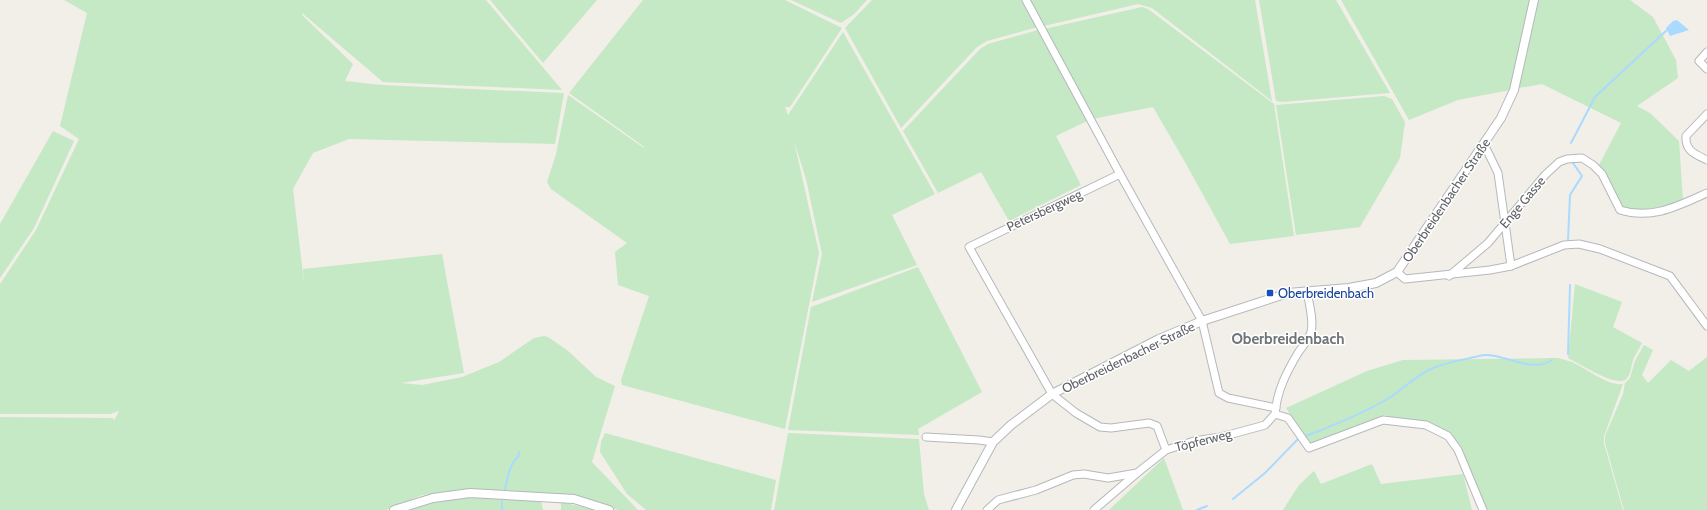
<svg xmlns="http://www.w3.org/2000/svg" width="1707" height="510" font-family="Cabin,sans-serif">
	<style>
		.green { fill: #c5e8c5 }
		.water { fill: #aadaff }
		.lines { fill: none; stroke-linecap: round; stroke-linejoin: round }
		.stream { stroke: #aadaff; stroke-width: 2 }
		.minor-casing { stroke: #b5b8bc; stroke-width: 9 }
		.tertiary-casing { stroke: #b5b8bc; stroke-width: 10 }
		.minor { stroke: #fff; stroke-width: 7 }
		.tertiary { stroke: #fff; stroke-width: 8 }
		.transit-dot { fill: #1a4fb4; stroke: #fff; stroke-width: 1.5 }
		.labels { text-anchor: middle; stroke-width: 3; stroke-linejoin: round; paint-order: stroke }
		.street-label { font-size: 13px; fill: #5f6368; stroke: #fff }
		.transit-label { font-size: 13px; fill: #164399; stroke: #fff; text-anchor: start }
		.quarter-label { font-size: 15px; font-weight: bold; fill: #70757a; stroke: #fff }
	</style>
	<rect width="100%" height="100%" fill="#f1efe8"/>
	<g class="green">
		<path d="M64 0H486L562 90 383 82 302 13V15L353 64 345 81 382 85 564 93 555 144 349 139 313 153 293 189 304 283 303 269 442 254 464 373 401 383 422 385 462 377 499 362 534 338 544 336 548 337 567 350 596 377 615 386 592 462 638 510H619L547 493 475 489 422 495 386 510H0V417L113 418 114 421 119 411 110 414H0V284L36 230 79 139 60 126 87 13Z"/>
		<path d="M490 0H597L543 63Z"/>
		<path d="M643 0H785L842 28 790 107H785L788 115 843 32 935 194 892 215 917 265 812 302 822 254 806 179 794 141 819 253 785 429 622 385 621 380 649 296 618 285 615 252 627 243 551 189 547 182 556 154 568 95 644 148 643 146 569 93Z"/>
		<path d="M791 0H867L854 14 841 23Z"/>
		<path d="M872 0H1023L1038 27 987 41 977 47 901 128 845 28Z"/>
		<path d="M1028 0H1255L1272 101 1152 8 1138 4 1044 26Z"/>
		<path d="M1259 0H1336L1390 93 1282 102 1276 101Z"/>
		<path d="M1341 0H1530L1516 73 1510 90 1458 100 1409 120Z"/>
		<path d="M1538 0H1630L1653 17 1676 60 1678 78 1637 106 1650 113 1679 141 1683 200 1653 212 1624 209 1614 198 1599 165 1621 123 1542 84 1519 88Z"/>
		<path d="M1142 7 1148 9 1274 104 1294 236 1230 244 1185 162 1153 107 1092 119 1044 29Z"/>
		<path d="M1038 30 1042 33 1089 120 1056 136 1081 185 1009 221 981 172 938 193 903 131 980 49 988 44Z"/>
		<path d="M1384 96 1392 99 1405 122 1400 158 1360 227 1296 235 1276 105Z"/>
		<path d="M53 131 74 141 34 228 0 278V224Z"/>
		<path d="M918 267 982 392 918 429 919 435 788 430 811 307Z"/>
		<path d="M1575 284 1622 302 1613 327 1642 343C1639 349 1635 355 1633 360 1631 366 1631 374 1627 378 1619 390 1579 363 1568 358Z"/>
		<path d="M1644 345 1653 350 1642 375 1648 383 1671 360 1689 371 1707 357V510H1624L1605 443V436L1623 394 1625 383 1630 378 1635 361Z"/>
		<path d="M1558 358C1564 360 1571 361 1576 364 1590 371 1608 386 1623 384L1604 436V444L1623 510H1484L1448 434 1385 415 1310 444 1286 408 1367 371 1403 360Z"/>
		<path d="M605 433 776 480 771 510H646L627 494 600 452 601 442Z"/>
		<path d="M788 433 919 439 924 494 929 510H774Z"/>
		<path d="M1164 458 1183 510H1109Z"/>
		<path d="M1372 464 1381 484 1463 474 1472 510H1283L1299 485 1314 471 1321 484Z"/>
		<path d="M474 497 541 500 543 510H401L425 502Z"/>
		<path d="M561 502 596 510H561Z"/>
	</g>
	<path class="water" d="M1677 20 1689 30 1670 36 1666 28 1673 21Z"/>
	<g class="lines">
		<g class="stream">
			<path d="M1571 143 1595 97 1667 30"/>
			<path d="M1568 240 1570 195 1582 176 1573 163"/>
			<path d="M1568 354 1570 285"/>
			<path d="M1306 436C1332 426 1359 415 1384 401 1401 392 1413 377 1431 369 1446 362 1463 360 1479 356 1500 350 1530 375 1552 360"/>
			<path d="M505 489C508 479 509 464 518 457L519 452"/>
			<path d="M1233 499 1265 473 1299 438"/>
			<path d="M502 510V502"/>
			<path d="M1197 510 1207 506"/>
		</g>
		<defs>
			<g id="minor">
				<path d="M1026 0 1120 174"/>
				<path d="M1707 52 1699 61 1707 69"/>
				<path d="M1707 114 1686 136C1685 151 1695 154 1707 160"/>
				<path d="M1484 144 1498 173 1511 266"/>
				<path d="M1397 272 1405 279 1490 270 1511 266 1564 245 1579 244 1600 249 1670 276 1707 326"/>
				<path d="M1449 276 1488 243 1545 175 1559 162 1567 159 1582 158 1593 165 1602 174 1620 210C1652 220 1678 206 1707 193"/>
				<path d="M1275 414 1288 418 1309 448 1383 420 1426 425 1448 436 1458 450 1483 510"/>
				<path d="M926 437 979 440 993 442"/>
				<path d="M1166 450 1157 426 1149 423 1111 428 1100 427 1076 413 1052 394 969 247 1120 174 1202 321 1219 393 1228 398 1276 408"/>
				<path d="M987 510 998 500 1036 490 1073 475 1084 474 1108 478 1137 473 1166 450 1194 441 1221 437 1265 425 1275 414C1277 391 1286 373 1298 353 1302 347 1309 339 1311 332 1314 320 1309 304 1307 291"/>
				<path d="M1094 510 1137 473"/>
			</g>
			<g id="tertiary">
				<path d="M394 510 433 498 470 493 574 499 609 510"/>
				<path d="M956 510 993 442 1011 425 1052 394 1159 339 1202 321 1288 293 1349 288 1376 283 1397 272 1501 118 1514 90 1534 0"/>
			</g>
		</defs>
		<use href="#minor" class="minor-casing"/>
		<use href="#tertiary" class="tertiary-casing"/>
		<use href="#minor" class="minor"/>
		<use href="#tertiary" class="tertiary"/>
	</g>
	<rect class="transit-dot" x="1266" y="289" width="8" height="8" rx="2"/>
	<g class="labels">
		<g class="street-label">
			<text transform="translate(1446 200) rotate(-56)" y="5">Oberbreidenbacher Straße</text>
			<text transform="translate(1522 202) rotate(-50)" y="5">Enge Gasse</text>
			<text transform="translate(1044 210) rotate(-25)" y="5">Petersbergweg</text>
			<text transform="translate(1128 357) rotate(-26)" y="5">Oberbreidenbacher Straße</text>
			<text transform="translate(1203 440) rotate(-14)" y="5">Töpferweg</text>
		</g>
		<g class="transit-label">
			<text x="1278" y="298">Oberbreidenbach</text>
		</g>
		<g class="quarter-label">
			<text x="1288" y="344">Oberbreidenbach</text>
		</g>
	</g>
</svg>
